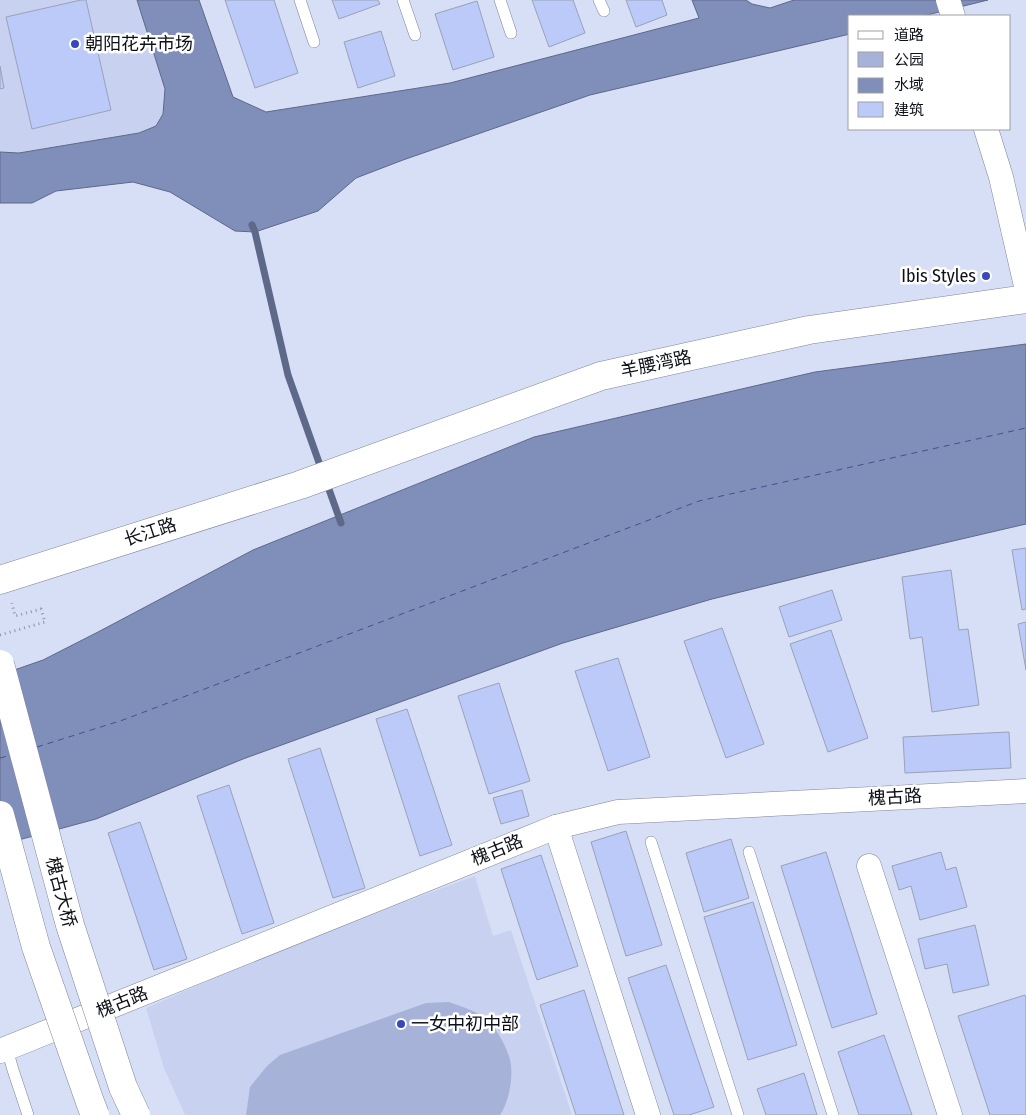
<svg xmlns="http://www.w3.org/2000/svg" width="1026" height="1115" font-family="'Fira Sans Condensed','Noto Sans SC',sans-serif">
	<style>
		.built { fill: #c8d2f0 }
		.green { fill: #a6b2d8 }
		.water { fill: #808eba; stroke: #5e6889 }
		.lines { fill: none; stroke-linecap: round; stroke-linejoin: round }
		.stream { stroke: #5e6889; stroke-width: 7 }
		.ferry { stroke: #42518c; stroke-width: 1; stroke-dasharray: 6 5; stroke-linecap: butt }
		.building { fill: #bbcaf8; stroke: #9aa1b8 }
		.service-casing { stroke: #7e859a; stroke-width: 12 }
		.minor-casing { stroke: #7e859a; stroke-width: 25 }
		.tertiary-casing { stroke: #7e859a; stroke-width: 29 }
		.path { stroke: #9096a7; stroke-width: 3; stroke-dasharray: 1 4; stroke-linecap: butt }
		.service { stroke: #fff; stroke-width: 11 }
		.minor { stroke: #fff; stroke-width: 24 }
		.tertiary { stroke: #fff; stroke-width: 28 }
		.secondary-bridge-casing { stroke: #7e859a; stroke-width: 29; stroke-linecap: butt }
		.secondary-bridge { stroke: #fff; stroke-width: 28 }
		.poi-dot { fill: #3847ba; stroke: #fff; stroke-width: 2 }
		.labels { text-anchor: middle; stroke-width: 5; stroke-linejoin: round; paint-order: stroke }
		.poi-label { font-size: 18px; fill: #0d1017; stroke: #fff; text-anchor: start }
		.street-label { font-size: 18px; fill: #0d1017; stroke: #fff }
	</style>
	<rect width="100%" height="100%" fill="#d7dff6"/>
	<g class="built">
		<path d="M0 0H137L165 89 163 114 156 126 139 133 19 153 0 152Z"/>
		<path d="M475 876 493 936 511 930 572 1115H185L164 1068 146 1008 222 975 402 903Z"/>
	</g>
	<path class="green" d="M449 1002C462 1007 477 1011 487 1020 497 1029 507 1047 510 1060 514 1076 509 1102 500 1115H246L250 1087 267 1066 280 1055 426 1003Z"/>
	<g class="water">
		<path d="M137 0H199L233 97 266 112 450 83 699 18 692 0H746L752 4 770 8 794 0H988L923 16H850V34L590 95 403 160 356 178 318 211 255 232 235 231 170 192 133 182 56 191 32 203H0V152L19 153 139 133 156 126 163 114 165 89Z"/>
		<path d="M1026 344V524L850 565 712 599 563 643 243 759 96 819 0 845V675L43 660 98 632 253 550 534 437 815 372Z"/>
	</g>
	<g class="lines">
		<g class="stream">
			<path d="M252 225 255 232 288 375 322 471"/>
			<path d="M326 481 341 523"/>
		</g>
		<g class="ferry">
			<path d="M37 747 123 720 699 501 1026 428"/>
			<path d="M0 758 11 755"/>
		</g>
	</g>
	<g class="building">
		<path d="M81 0H86L111 110 32 129 6 17Z"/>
		<path d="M225 0H274L298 73 255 88Z"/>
		<path d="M332 0H378L380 4 339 19Z"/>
		<path d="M532 0H573L585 33 549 47Z"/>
		<path d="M626 0H662L667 15 636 27Z"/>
		<path d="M477 1 494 57 453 70 435 14Z"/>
		<path d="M381 31 395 76 358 88 344 42Z"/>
		<path d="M0 66 4 88 0 89Z"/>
		<path d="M1026 548V609L1022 610 1012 550Z"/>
		<path d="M951 570 959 630 968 629 979 705 932 712 922 637 910 639 902 577Z"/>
		<path d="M832 590 842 620 789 637 779 607Z"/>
		<path d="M1026 622V670L1018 624Z"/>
		<path d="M722 628 764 744 726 758 684 641Z"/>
		<path d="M831 630 868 738 828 752 790 644Z"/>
		<path d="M618 658 650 757 608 771 575 671Z"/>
		<path d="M499 683 530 781 489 794 458 696Z"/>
		<path d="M407 709 452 845 420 856 376 719Z"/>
		<path d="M1009 732 1011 768 905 773 903 737Z"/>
		<path d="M320 748 365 888 333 898 288 759Z"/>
		<path d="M229 785 274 923 242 934 197 796Z"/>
		<path d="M522 790 529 816 501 824 493 798Z"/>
		<path d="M140 822 187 959 154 970 108 833Z"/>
		<path d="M626 831 662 945 626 956 591 842Z"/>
		<path d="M731 839 749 898 704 912 686 853Z"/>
		<path d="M826 852 877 1014 832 1028 781 866Z"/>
		<path d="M941 852 946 870 956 867 967 907 920 920 911 886 899 890 892 866Z"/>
		<path d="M541 855 578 966 537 980 501 869Z"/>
		<path d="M753 902 797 1045 748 1060 704 917Z"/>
		<path d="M975 925 989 985 953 993 947 964 925 969 918 939Z"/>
		<path d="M666 965 714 1107 689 1115H674L628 978Z"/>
		<path d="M584 990 624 1115H576L540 1005Z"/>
		<path d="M1025 995 1026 998V1115H990L958 1016Z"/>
		<path d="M884 1035 912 1115H859L838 1052Z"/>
		<path d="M804 1073 817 1115H766L757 1089Z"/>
	</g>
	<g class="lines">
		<defs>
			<g id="service">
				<path d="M300 0 314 42"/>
				<path d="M403 0 415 35"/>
				<path d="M500 0 511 33"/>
				<path d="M599 0 604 11"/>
				<path d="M651 842 738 1115"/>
				<path d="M749 852 833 1115"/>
				<path d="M7 1049 13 1070 28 1115"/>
			</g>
			<g id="minor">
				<path d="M948 0 953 16"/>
				<path d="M986 129 1001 177 1026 286"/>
				<path d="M556 827 648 1115"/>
				<path d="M869 866 950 1115"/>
				<path d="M0 1051 556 827 618 812 1026 791"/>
			</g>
			<path id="tertiary" d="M0 580 300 485 601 376 809 330 1026 299"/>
		</defs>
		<use href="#service" class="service-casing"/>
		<use href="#minor" class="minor-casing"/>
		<use href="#tertiary" class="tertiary-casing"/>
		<path class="path" d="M0 635 45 622 41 609 15 616 12 603"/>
		<use href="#service" class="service"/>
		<use href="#minor" class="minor"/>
		<use href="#tertiary" class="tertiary"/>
		<defs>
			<g id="secondary-bridge">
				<path d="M0 664 70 925 123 1087 136 1115"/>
				<path d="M0 815 36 947 90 1102 95 1115"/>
			</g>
		</defs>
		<use href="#secondary-bridge" class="secondary-bridge-casing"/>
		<use href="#secondary-bridge" class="secondary-bridge"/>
	</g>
	<g class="poi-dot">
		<circle cx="75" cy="44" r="5"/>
		<circle cx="986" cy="276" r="5"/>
		<circle cx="401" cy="1024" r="5"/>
	</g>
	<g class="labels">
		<g class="poi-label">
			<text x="85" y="50">朝阳花卉市场</text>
			<text x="976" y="282" text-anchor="end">Ibis Styles</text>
			<text x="411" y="1030">一女中初中部</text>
		</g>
		<g class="street-label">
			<text transform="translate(656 364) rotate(-12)" y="6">羊腰湾路</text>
			<text transform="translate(150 532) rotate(-18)" y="6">长江路</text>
			<text transform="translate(895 797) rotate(-3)" y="6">槐古路</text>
			<text transform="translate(497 850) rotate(-22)" y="6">槐古路</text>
			<text transform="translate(61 892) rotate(75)" y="6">槐古大桥</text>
			<text transform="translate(122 1002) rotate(-22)" y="6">槐古路</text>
		</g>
	</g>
	<rect x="848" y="15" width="162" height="115" fill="#ffffff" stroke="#9e9fa2"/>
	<rect x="858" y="31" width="25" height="8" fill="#ffffff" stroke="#9e9fa2"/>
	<text x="894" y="40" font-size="15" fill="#0d1017">道路</text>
	<rect x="858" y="52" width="25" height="15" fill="#a6b2d8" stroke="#9e9fa2"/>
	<text x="894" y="65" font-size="15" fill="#0d1017">公园</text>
	<rect x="858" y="78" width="25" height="15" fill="#808eba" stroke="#9e9fa2"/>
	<text x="894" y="90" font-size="15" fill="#0d1017">水域</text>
	<rect x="858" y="102" width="25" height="15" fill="#bbcaf8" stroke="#9e9fa2"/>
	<text x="894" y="115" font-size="15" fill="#0d1017">建筑</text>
</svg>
